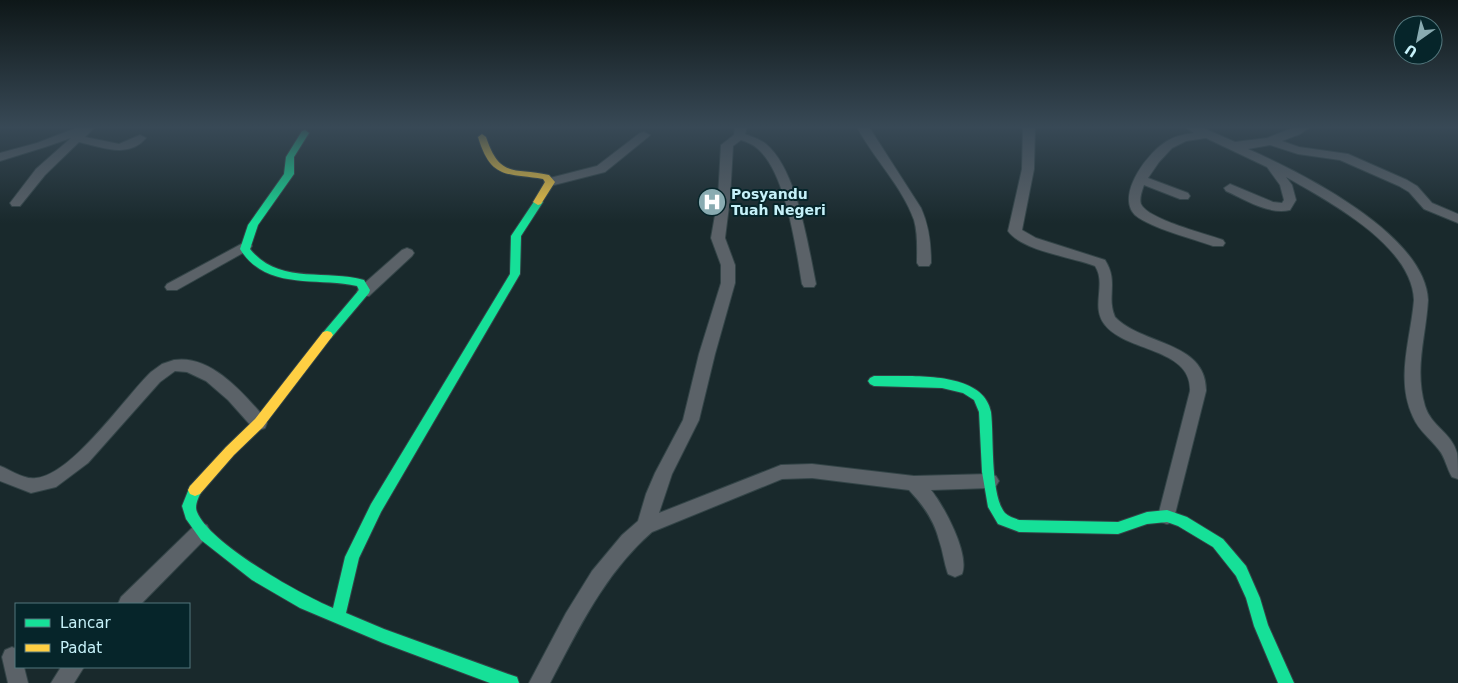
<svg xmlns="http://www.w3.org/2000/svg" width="1458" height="683" font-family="'DejaVu Sans',sans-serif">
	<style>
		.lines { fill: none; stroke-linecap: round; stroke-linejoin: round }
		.street-casing { stroke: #334447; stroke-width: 2 }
		.fast-casing { stroke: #334447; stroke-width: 2 }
		.slow-casing { stroke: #334447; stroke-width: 2 }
		.street { fill: #5b6268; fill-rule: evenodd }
		.fast { fill: #16e098; fill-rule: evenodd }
		.slow { fill: #ffcf43; fill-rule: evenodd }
		.labels { text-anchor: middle; stroke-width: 4; stroke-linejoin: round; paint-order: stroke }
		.poi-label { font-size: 14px; font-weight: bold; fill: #c6f1f9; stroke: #06252a; text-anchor: start }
	</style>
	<rect width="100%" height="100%" fill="#19292c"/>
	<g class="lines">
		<defs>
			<g id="street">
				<path d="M95 127 85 137 119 144 140 135 146 138C128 159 102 147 79 142L45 175 20 206H12L10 203 36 169 71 138 45 147 0 161V153L37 143 76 128Z"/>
				<path d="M735 127H747L745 134C752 137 760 139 766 144 797 170 808 245 816 284L814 287H804L802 284C796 248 786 173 758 149 753 144 747 142 741 140L733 146 730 198 725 238 735 265V283L715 354 699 420 672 474 659 513 781 465 812 464 914 476 990 474 996 476 999 481 996 486 990 488 931 490C944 506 970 554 962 574L955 577 948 574C944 563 943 551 939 540 934 520 923 505 909 490L812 478 782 479 652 532C605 573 579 628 550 683H529L566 613 592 571 622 535 638 521 646 494 655 473 683 420 699 354 721 283V265L711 238 718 198 721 145 734 135Z"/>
				<path d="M857 127H869L921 208C929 226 931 243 931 263L929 266H919L917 263C917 249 918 234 914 220 902 186 874 159 857 127Z"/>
				<path d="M1023 127H1035L1034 169 1022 230 1036 238 1105 260C1119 282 1106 296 1115 317 1141 345 1207 341 1206 391L1173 522 1167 524 1161 522 1158 516 1190 391C1192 348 1126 352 1105 325 1090 307 1107 284 1095 266 1072 257 1022 251 1008 231L1022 169Z"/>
				<path d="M1185 127H1201L1235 142 1267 138 1295 127H1310L1300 134 1282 141 1299 147 1348 154 1407 180 1417 186 1432 203 1458 214V223L1424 209 1409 192 1399 186 1340 160 1298 154 1270 145 1248 149C1302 173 1425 234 1428 300 1426 337 1414 368 1425 406 1431 426 1452 433 1457 453 1458 460 1458 471 1458 479L1452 477C1447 469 1445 457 1439 450 1430 438 1419 431 1413 417 1395 379 1411 338 1414 300 1412 245 1328 201 1286 177L1292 185 1296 200 1290 210C1268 215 1244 199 1226 191L1224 188 1230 184 1273 202 1282 203 1284 200 1280 185 1267 167 1206 138 1186 141 1172 148 1159 162 1148 178 1188 193 1190 196 1188 199H1180L1144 185C1142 191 1139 198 1141 204 1147 219 1207 234 1223 240L1225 243 1223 246H1213C1194 239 1150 228 1135 215 1115 195 1149 150 1169 140 1176 136 1186 134 1194 133Z"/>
				<path d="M644 132 650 135 648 137 605 172 550 186 544 182 546 179 597 166 640 133Z"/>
				<path d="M245 242 250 243 252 246 250 249 177 290H167L165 287 167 284Z"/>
				<path d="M407 248 412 250 414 253 412 256 369 296H359L357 292 359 288 402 250Z"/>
				<path d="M174 360C211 354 244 394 265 418L267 423 265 428 259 430 253 428 228 400 206 381 187 372 175 371 160 382 88 463 56 487 31 493 0 481V466C11 470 24 480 36 478 72 475 125 397 151 372L162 364Z"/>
				<path d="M201 523 207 525 210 531 207 537 141 604H118L121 597 195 525Z"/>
				<path d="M12 647 16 649V667H24L28 683H8L2 657 5 650Z"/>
				<path d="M61 667H84L74 683H51Z"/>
			</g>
			<g id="fast">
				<path d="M305 130 309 133 294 157V174L258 225 250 249C279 285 325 269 364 280L370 290 369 293 331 338 327 339 321 335 359 290 357 286C316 277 266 291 240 249L248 225 284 174 286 157 302 131Z"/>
				<path d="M538 199 543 202 521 236 520 274 381 512 359 558 346 613 384 629 511 675 517 677 519 683H490L383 643 300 608 252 580 201 540 186 519 182 506 190 486 195 484 200 486 202 490C199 497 194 505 197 512 210 544 300 594 333 608L345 557 371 504 510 274 511 236 535 200Z"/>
				<path d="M874 376C907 377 983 369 991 412 994 436 990 495 1005 513 1009 517 1014 518 1019 520L1118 522 1147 512 1167 510 1187 517 1223 539 1246 566 1260 598 1268 625 1294 683H1278L1254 626 1246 598 1236 576 1213 547 1178 526 1167 522 1147 524 1118 534 1019 532 998 524 988 507 982 472 979 412 974 400 963 393 942 388 874 386 870 384 868 381 870 378Z"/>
			</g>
			<g id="slow">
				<path d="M482 134 486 137C500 179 514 167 549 175L555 182 541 204 538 205 533 202 545 182 543 179C505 173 491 179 478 137Z"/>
				<path d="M327 331 331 332 333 335 331 338 263 427 234 455 200 494 195 496 190 494 188 490 190 486 226 447 255 419 323 332Z"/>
			</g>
		</defs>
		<use href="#street" class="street-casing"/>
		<use href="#fast" class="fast-casing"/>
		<use href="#slow" class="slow-casing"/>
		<use href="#street" class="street"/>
		<use href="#fast" class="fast"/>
		<use href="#slow" class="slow"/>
	</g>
	<linearGradient id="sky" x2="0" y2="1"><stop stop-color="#0e1718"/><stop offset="0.57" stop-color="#384956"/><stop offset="1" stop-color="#384956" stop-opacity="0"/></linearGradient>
	<rect width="1458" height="223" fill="url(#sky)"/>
	<defs>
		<symbol id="hospital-disc" viewBox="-11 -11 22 22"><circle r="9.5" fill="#89abb1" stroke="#06252a"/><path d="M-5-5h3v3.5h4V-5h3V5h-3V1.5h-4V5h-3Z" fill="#fff"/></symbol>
	</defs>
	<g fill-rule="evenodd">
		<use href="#hospital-disc" x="696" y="186" width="32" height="32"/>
	</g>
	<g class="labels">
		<g class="poi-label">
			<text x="731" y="199">Posyandu<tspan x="731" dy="16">Tuah Negeri</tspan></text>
		</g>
	</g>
	<rect x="15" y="603" width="175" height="65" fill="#06252a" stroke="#53777d"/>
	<rect x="25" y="619" width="25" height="8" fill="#16e098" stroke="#53777d"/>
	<text x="60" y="628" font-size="15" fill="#c6f1f9">Lancar</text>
	<rect x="25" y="644" width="25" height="8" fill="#ffcf43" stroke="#53777d"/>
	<text x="60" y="653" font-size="15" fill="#c6f1f9">Padat</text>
	<g transform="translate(1418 40) rotate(213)"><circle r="24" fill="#06252a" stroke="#53777d"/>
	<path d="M0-4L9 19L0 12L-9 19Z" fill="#89abb1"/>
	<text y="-8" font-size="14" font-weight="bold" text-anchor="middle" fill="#c6f1f9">U</text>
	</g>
</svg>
